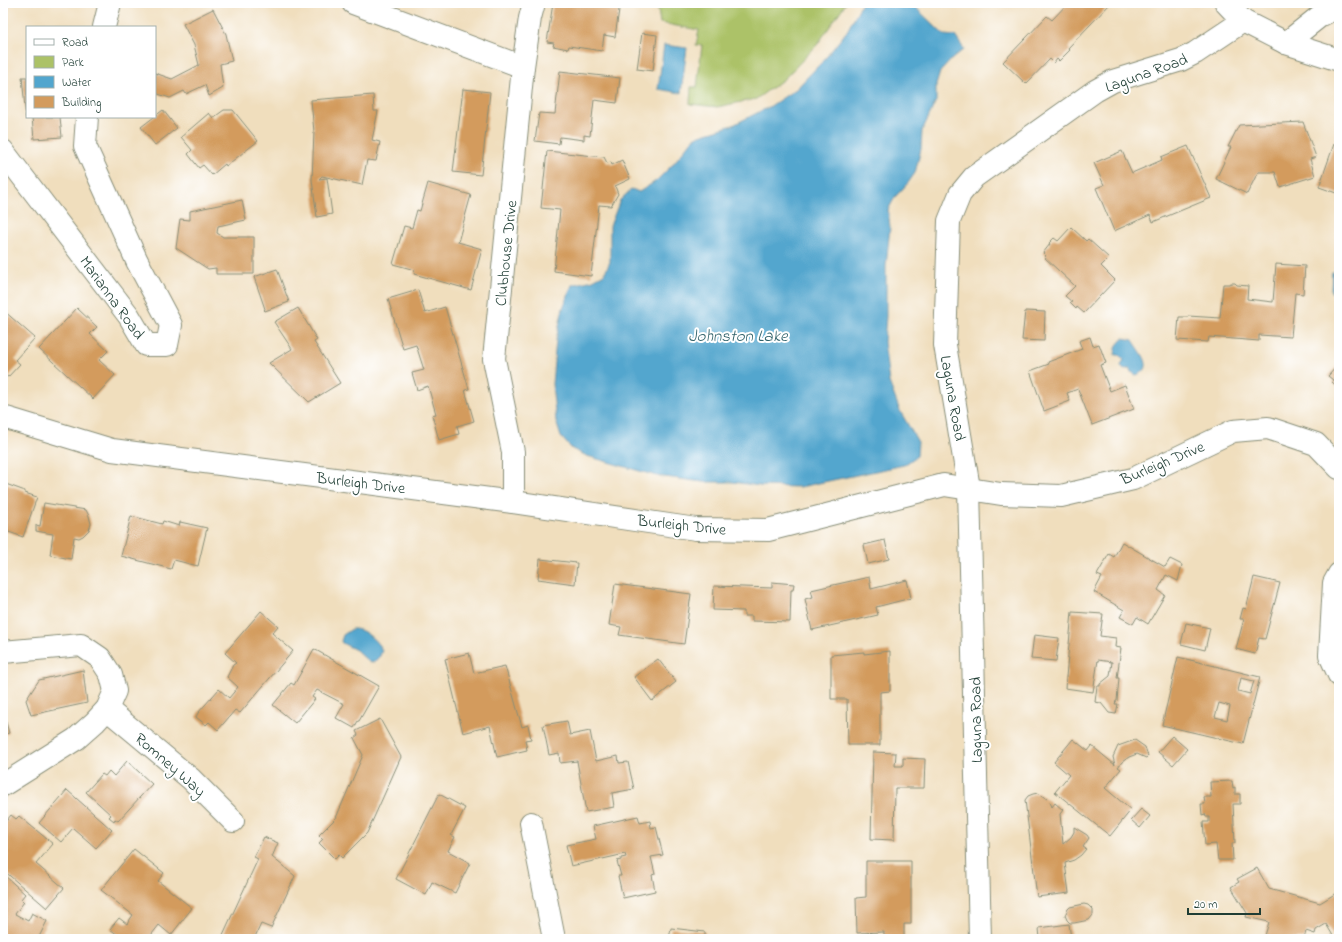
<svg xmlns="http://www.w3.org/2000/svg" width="1342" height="942" font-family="'Indie Flower',sans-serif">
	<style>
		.green { fill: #acc267; stroke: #66804e }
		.water { fill: #52a6ce; stroke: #387281 }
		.building { fill: #d39b5d; fill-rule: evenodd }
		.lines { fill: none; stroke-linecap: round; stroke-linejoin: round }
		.minor-casing { stroke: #888e78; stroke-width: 24 }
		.minor { stroke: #fff; stroke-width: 22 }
		.labels { text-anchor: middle; stroke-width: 4; stroke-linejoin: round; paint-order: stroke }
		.street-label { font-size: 16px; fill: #1f3d34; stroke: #fff }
		.water-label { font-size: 17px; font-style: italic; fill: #31626a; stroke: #fff }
	</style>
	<rect width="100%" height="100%" fill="#fff"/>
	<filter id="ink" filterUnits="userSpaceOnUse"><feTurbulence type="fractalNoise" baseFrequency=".025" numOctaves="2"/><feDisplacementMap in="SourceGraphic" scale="8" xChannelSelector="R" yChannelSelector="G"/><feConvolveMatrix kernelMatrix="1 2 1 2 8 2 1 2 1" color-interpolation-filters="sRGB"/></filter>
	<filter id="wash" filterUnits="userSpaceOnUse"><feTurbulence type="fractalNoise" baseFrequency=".012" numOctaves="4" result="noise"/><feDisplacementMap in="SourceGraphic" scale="16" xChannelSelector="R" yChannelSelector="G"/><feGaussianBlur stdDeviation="0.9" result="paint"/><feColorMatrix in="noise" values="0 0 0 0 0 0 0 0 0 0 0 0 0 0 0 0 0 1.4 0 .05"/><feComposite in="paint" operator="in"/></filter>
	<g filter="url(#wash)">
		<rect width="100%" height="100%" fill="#f0debd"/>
		<path class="green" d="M657 3H846L817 45 784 79 756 99 717 107 690 104 691 87H697L702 45H696L699 30 660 23Z"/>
		<g class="water">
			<path d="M862 3H911L944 35 955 36 964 49 952 59 940 72 936 85V101L922 131 921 149 915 173 908 183 895 197 888 210 890 227 886 266V316L884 342 889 382 900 411 918 442 917 456 904 465 800 487 760 486 733 482H703L657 476 587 456 572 449 561 437 556 421 552 384 556 340 563 308 572 285 593 280 604 274 610 262V226L620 200 632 189 639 192 656 181 673 164 693 139 700 135 733 125 769 107 796 89 824 60 847 31Z"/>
			<path d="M664 45 687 48 681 93 658 89Z"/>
			<path d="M1332 272H1339V293L1331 292Z"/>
			<path d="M1124 338 1133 340C1140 352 1157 369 1136 375L1130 371V368L1124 370 1121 366 1122 363 1124 360 1119 355H1115C1116 347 1117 343 1124 338Z"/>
			<path d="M352 629C364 628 376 640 382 650L380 656 374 662 370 663 356 650 342 643 341 641 343 635Z"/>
		</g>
		<g id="blocks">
			<g class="building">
				<path d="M553 3H620L615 37 604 35 602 51 569 46 568 49 553 46 554 43 547 42Z"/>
				<path d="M1068 3H1111L1068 48 1070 50 1059 61 1057 59 1054 63 1050 59 1026 84 1003 62 1047 16 1052 20Z"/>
				<path d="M213 9 226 34 232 61 220 64 223 88 209 96 205 85 186 94 184 91 170 98 155 93V73L172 79 199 65 194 45 183 24Z"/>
				<path d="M642 33 657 35 653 71 637 69Z"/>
				<path d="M560 71 620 78 617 103 594 100 590 136 584 135V140L560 137 559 144 535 141 539 113 555 114Z"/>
				<path d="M22 77H27V118H26Z"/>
				<path d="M463 89 490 92 481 175 453 172Z"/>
				<path d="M373 95 374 111H378L372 140 380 142 376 161 367 160 362 185 322 176 319 179 327 178 332 214 317 217 312 180 314 132 311 100Z"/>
				<path d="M163 110 177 128 155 145 141 127Z"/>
				<path d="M224 110H233L258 141 226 166 225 164 212 175 203 165 199 168 188 154 192 150 181 137 209 113 213 118Z"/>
				<path d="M32 117H60L62 137 34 139Z"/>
				<path d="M1303 122 1316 157 1310 159 1315 176 1280 187 1275 172H1258L1247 194 1216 179 1231 147H1228L1239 125Z"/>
				<path d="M1334 144 1339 146V194L1319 187Z"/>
				<path d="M1188 146 1211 198 1153 222 1150 215 1114 231 1096 188 1104 185 1094 163 1122 151 1132 173 1162 160 1161 157Z"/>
				<path d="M547 151 604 157 607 163 611 162 612 165 622 160 630 179 615 186 618 194 611 206 599 205 591 276 554 271 560 210 541 208Z"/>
				<path d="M428 183 471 195 458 242 482 249 471 290 414 274 415 270 393 264 404 226 412 228 417 210 420 211Z"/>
				<path d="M242 200 246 220 218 226 217 233 223 237H254V274H216V268L208 269 176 248 180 219 190 220V211Z"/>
				<path d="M1071 227 1086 241 1088 239 1109 258 1101 266 1115 280 1084 313 1077 307 1076 309 1070 303 1072 302 1065 296 1075 286 1044 257 1046 256 1043 253 1050 244 1049 243 1054 238 1058 241Z"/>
				<path d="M1276 264 1305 266 1303 294 1295 293 1291 337 1259 335V341L1209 337 1208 342 1177 340 1179 317H1188V316L1220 318 1223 284H1229L1231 283H1235L1237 285 1248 286 1247 299 1273 302Z"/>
				<path d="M277 269 289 302 265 311 264 310 265 309 254 277Z"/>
				<path d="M418 290 425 313 445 307 469 389 465 390 474 421 457 426 459 434 439 440 432 415 436 414 428 386 417 390 412 373 424 370 416 345 403 349 388 299Z"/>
				<path d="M77 308 97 327 90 334 108 351 99 360 115 375 93 399 39 349Z"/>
				<path d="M298 308 317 340 314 342 340 383 309 402 269 363 292 349 274 322Z"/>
				<path d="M3 310 35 338 15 360 20 364 8 377 3 374Z"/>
				<path d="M1025 311 1045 312 1044 341 1022 340Z"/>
				<path d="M1090 337 1093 346 1099 344 1106 363 1100 365 1110 391 1125 385 1134 409 1092 425 1078 389 1067 393 1070 401 1044 411 1030 371 1049 364 1048 362 1082 349 1079 341Z"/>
				<path d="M1339 364V388L1332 382 1333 380 1328 376Z"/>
				<path d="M3 483 25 491V493L37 497 23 537 3 530Z"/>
				<path d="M44 503 86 510 89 516 91 524 89 530 83 536 79 538 74 537 71 559 50 555 53 534 36 531V525L40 526Z"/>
				<path d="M131 516 162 524 163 521 179 526 180 522 207 528 198 566 174 560 171 569 121 556Z"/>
				<path d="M885 540 889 559 868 564 864 545Z"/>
				<path d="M1122 542 1165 567 1170 559 1182 565 1178 581 1166 575 1158 590 1165 595 1148 624 1137 617 1133 624 1120 617 1124 610 1094 592 1102 577 1097 575 1109 554 1114 557Z"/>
				<path d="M540 559 577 563 575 584 538 579Z"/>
				<path d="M869 577 871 589 907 580 911 598 876 607 878 615 812 630 805 599 813 597 811 590Z"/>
				<path d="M1254 577 1280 583 1265 639 1259 638 1255 654 1236 649 1244 619H1240L1243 608 1246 609Z"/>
				<path d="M772 582 794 584 793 590H791L790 622 752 621V616H744V611L713 610 714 586 772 588Z"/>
				<path d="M615 584 691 594 684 644 619 635 621 627 609 625Z"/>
				<path d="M261 611 278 626 272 633 293 651 240 713 235 710 218 730 209 722 206 725 196 717 198 713 219 689 229 698 238 687 227 677 233 665 236 663 225 653Z"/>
				<path d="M1072 612 1103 614 1100 636 1116 638 1115 647 1121 648 1117 678H1119L1117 701H1116L1115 704H1118L1116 714 1109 713 1101 703 1095 702 1097 686H1100V684L1110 676 1112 662 1098 660 1093 692 1065 688Z"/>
				<path d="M1186 623 1210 628 1205 650 1181 644Z"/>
				<path d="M1034 635 1059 638 1056 661 1031 659Z"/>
				<path d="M314 649 379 686 359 721H358L354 728 336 718 344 704 317 690 312 697 315 699 295 723 273 705 291 683 294 685Z"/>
				<path d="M890 651V691L880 692V745H848L847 699H831V655L864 652V654Z"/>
				<path d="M469 653 474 673 505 666 522 727 528 725 531 739 525 740 527 750 497 757 490 726 463 733 445 659Z"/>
				<path d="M1178 657 1260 677 1243 744 1162 725ZM1241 678 1254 681 1250 694 1238 691ZM1219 703 1230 706 1227 720 1215 717Z"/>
				<path d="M658 659 676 682 652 701 634 677Z"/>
				<path d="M83 670 87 703 31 715 26 700 39 680Z"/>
				<path d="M380 719 401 757 367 833 342 858 339 855 335 859 319 843 323 839 319 835 336 818 363 755 354 738 358 735 356 731Z"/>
				<path d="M567 721 570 735 590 731 596 761 618 756 619 763 628 762 634 789 612 793 614 807 586 812 577 761 560 763 559 753 549 755 543 725Z"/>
				<path d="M6 722 9 733 3 735V723Z"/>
				<path d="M1172 736 1187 749 1173 765 1158 752Z"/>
				<path d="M1073 739 1088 751 1092 746 1115 765 1113 757 1118 746 1135 740 1145 747 1148 756 1146 758 1137 754 1129 757 1122 762 1118 767 1121 769 1105 788 1131 810 1110 836 1055 792 1069 775 1054 762Z"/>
				<path d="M873 752 896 753 895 766H903V758L925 759 924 788H895L894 840 871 839Z"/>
				<path d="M127 761 152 784 118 821 115 819 114 821 109 817 111 815 86 792 102 774 105 776 109 771 114 776Z"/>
				<path d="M1232 781 1233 788 1235 787V794H1240V804H1233L1235 843H1232L1233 860H1218L1216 844 1205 845 1203 822H1209V817H1206L1205 814 1202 815 1201 804H1205L1204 797H1211L1210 782Z"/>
				<path d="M67 790 112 830 96 848 73 828 61 842 39 823Z"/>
				<path d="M1038 793 1047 799 1050 802 1052 807 1055 803 1063 810 1060 814 1063 844 1071 837 1074 832V827L1087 835 1089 838 1083 847 1086 849 1081 855 1074 860 1065 863 1069 893 1037 897 1025 800 1028 796 1033 794Z"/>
				<path d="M439 794 465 808 451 835 455 837 448 851 470 863 455 893 432 882 426 895 396 879Z"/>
				<path d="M1141 809 1150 816 1140 828 1131 820Z"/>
				<path d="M11 815 16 819 19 816 53 844 36 864 64 888 47 908 3 870V859L8 856 3 846V825Z"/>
				<path d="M638 816 640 823 650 821 651 828 656 827 663 855 651 857 655 874 652 875 655 891 623 898 618 876H621L617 861 621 860V858L626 857 625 854 571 866 566 845 596 839 593 826Z"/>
				<path d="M264 837 278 843 272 857 295 876 271 928 261 924 254 939H221L258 859 254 857Z"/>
				<path d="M134 849 164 873 158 881 192 908 171 935 159 925 148 939H123L110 929 119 918 127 924 133 915 101 890Z"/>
				<path d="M866 861H911V924H904V939H884V932L857 933 856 898 866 897Z"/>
				<path d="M1257 868 1269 889 1320 903 1338 892 1339 939H1335L1326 924 1316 930 1315 934 1306 931 1304 939H1264L1269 922 1246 917 1247 913 1231 887 1239 882 1237 879Z"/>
				<path d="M3 874 25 894 21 899 24 902 15 914 28 921 32 913 47 921 38 939H3Z"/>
				<path d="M1084 904 1088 905 1093 910V915L1089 920 1074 923H1070L1067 920 1065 915 1068 909 1070 907Z"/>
				<path d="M1069 924 1071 939H1040L1039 928Z"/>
				<path d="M671 928 705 932V939H669Z"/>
			</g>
		</g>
	</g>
	<g filter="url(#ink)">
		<use href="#blocks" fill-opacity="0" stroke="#888e78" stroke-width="1"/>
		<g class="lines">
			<defs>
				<g id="minor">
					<path d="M353 3 523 67"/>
					<path d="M1226 3 1243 21 1286 43 1339 60"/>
					<path d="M104 27 110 3"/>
					<path d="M1286 43 1320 16 1339 6"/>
					<path d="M3 151 129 316 146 345H167L171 325 137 261 85 146 87 117"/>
					<path d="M3 417 112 450 513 502 696 529 768 530 944 485 1001 494 1061 496 1133 479 1233 431 1268 428 1316 444 1339 468"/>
					<path d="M513 502V452L494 359 523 67 530 18 534 3"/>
					<path d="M1339 574 1334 583 1330 655 1339 675"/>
					<path d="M3 652 81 645 100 658 111 675 115 691 107 709 95 722 76 739 3 785"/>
					<path d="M107 709 191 779 233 821"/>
					<path d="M531 823 554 939"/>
					<path d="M980 939 969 488 945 345 949 221 960 194 974 177 1095 91 1113 81 1181 60 1195 53 1243 21"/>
				</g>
			</defs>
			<use href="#minor" class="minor-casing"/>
			<use href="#minor" class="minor"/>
		</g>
	</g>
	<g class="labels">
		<g class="street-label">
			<text transform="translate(1146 72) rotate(-20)" y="6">Laguna Road</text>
			<text transform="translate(505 253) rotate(-84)" y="6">Clubhouse Drive</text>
			<text transform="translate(113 297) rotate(54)" y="6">Marianna Road</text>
			<text transform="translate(954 398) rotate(80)" y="6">Laguna Road</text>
			<text transform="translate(1162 462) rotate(-23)" y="6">Burleigh Drive</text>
			<text transform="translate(361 482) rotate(7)" y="6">Burleigh Drive</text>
			<text transform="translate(682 524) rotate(6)" y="6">Burleigh Drive</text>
			<text transform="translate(975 720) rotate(-91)" y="6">Laguna Road</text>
			<text transform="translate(171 764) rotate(41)" y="6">Romney Way</text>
		</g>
		<g class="water-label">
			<text x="738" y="341">Johnston Lake</text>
		</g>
	</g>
	<rect width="1342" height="942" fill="none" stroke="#fff" stroke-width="16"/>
	<rect x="26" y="26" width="130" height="92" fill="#ffffff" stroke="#a5b1ae"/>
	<rect x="34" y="39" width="20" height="6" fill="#ffffff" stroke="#a5b1ae"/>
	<text x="62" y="46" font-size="12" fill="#1f3d34">Road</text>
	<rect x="34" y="56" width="20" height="12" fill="#acc267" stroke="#a5b1ae"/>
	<text x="62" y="66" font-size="12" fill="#1f3d34">Park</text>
	<rect x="34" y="76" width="20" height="12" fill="#52a6ce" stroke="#a5b1ae"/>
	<text x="62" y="86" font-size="12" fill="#1f3d34">Water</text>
	<rect x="34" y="96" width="20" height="12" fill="#d39b5d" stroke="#a5b1ae"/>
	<text x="62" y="106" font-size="12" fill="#1f3d34">Building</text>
	<path d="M1188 908v6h72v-6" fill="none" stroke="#1f3d34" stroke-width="2"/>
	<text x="1194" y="908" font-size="12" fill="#1f3d34" stroke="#ffffff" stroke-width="3" paint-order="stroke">20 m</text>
</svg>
